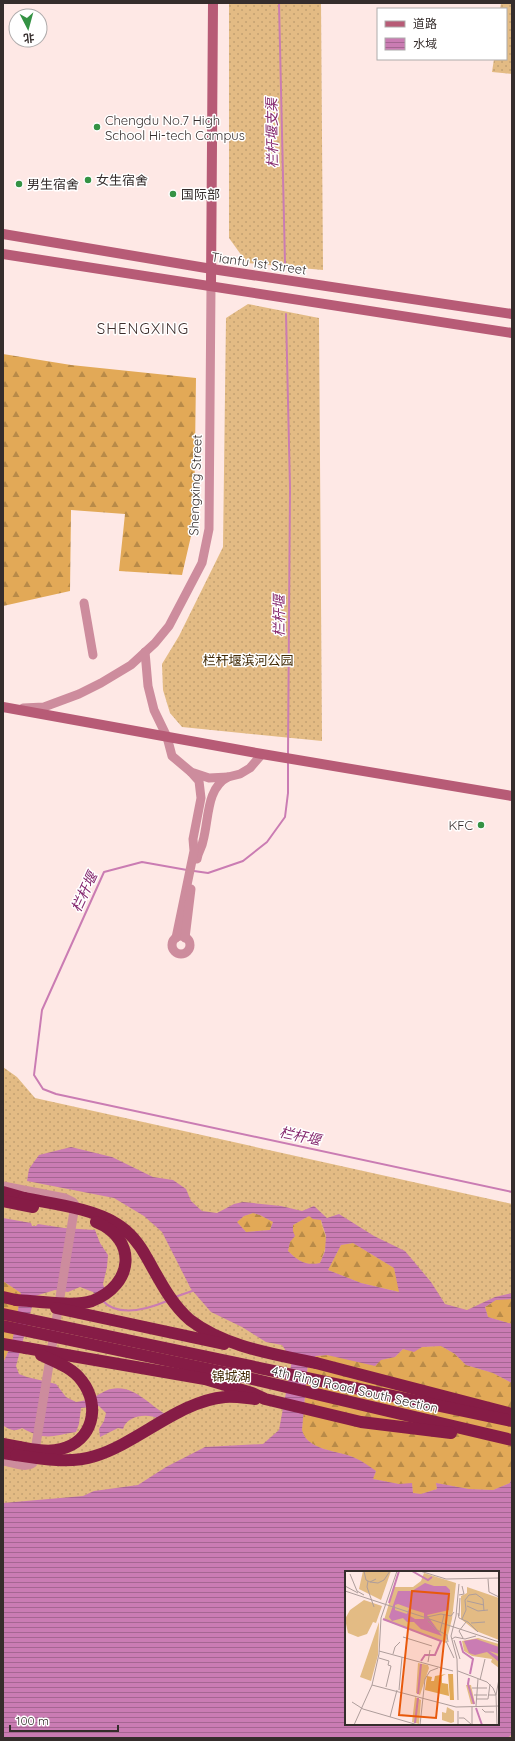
<svg xmlns="http://www.w3.org/2000/svg" width="515" height="1741" font-family="Quicksand,'Noto Sans SC',sans-serif">
	<style>
		.grass { fill: url(#grass-dots); fill-rule: evenodd }
		.forest { fill: url(#forest-firs) }
		.water { fill: url(#water-rules); fill-rule: evenodd }
		.lines { fill: none; stroke-linecap: round; stroke-linejoin: round }
		.stream { stroke: #ca7cb3; stroke-width: 2 }
		.street { stroke: #cd8c9d; stroke-width: 9 }
		.secondary { stroke: #b75b76; stroke-width: 10 }
		.highway { stroke: #861c46; stroke-width: 12 }
		.highway-bridge { stroke: #861c46; stroke-width: 12 }
		.poi-dot { fill: #349244; stroke: #fff; stroke-width: 1.5 }
		.labels { text-anchor: middle; stroke-width: 3; stroke-linejoin: round; paint-order: stroke }
		.poi-label { font-size: 13px; fill: #352d2c; stroke: #fff; text-anchor: start }
		.street-label { font-size: 13px; fill: #352d2c; stroke: #fff }
		.park-label { font-size: 13px; fill: #412a05; stroke: #fff }
		.water-label { font-size: 14px; font-style: italic; fill: #862a70; stroke: #fff }
		.quarter-label { font-size: 15px; letter-spacing: 1px; fill: #3d2d2b; stroke: #fff }
		.inset-river { fill: none; stroke: #ca7cb3; stroke-width: 2 }
		.inset-road { fill: none; stroke: #ae9d9b; stroke-width: 1 }
		.view { fill: #e8590c; fill-opacity: 0.15; stroke: #e8590c; stroke-width: 2 }
		.inset-edge { fill: none; stroke: #352d2c; stroke-width: 2 }
	</style>
	<defs>
		<pattern id="grass-dots" width="8" height="8" patternUnits="userSpaceOnUse"><rect width="8" height="8" fill="#e3bb84"/><path d="M2 2h.1M6 6h.1" fill="none" stroke="#c3a172" stroke-width="1.8" stroke-linecap="round"/></pattern>
		<pattern id="forest-firs" width="22" height="20" patternUnits="userSpaceOnUse"><rect width="22" height="20" fill="#e2a957"/><path d="M5 1l3.5 6h-7zM16 11l3.5 6h-7z" fill="#b88a48"/></pattern>
		<pattern id="water-rules" width="6" height="5" patternUnits="userSpaceOnUse"><rect width="6" height="5" fill="#ca7cb3"/><path d="M0 2.5h6" fill="none" stroke="#a56692"/></pattern>
	</defs>
	<rect width="100%" height="100%" fill="#fee8e5"/>
	<g class="grass">
		<path d="M229 3H321L323 270 247 263 229 238Z"/>
		<path d="M501 3H512V74L492 72 494 59H506V9H500Z"/>
		<path d="M248 304 319 318 322 741 182 727 170 713 163 690 162 664 179 636 223 547 226 318Z"/>
		<path d="M3 1067 17 1077 35 1098 512 1204V1738H3ZM346 1572H498V1724H346Z"/>
	</g>
	<g class="forest">
		<path d="M3 354 71 365 196 378 194 523 182 575 119 571 125 514 71 510 70 591 3 606Z"/>
		<path d="M253 1213 260 1215 273 1222 270 1230 246 1232 237 1222 244 1216Z"/>
		<path d="M309 1216 321 1220C321 1226 324 1230 325 1235 328 1245 323 1254 320 1263 306 1266 298 1261 288 1251L293 1225Z"/>
		<path d="M353 1243 394 1268 400 1292 361 1283 328 1270 341 1245Z"/>
		<path d="M3 1281 21 1293 12 1343 3 1363Z"/>
		<path d="M510 1298 512 1299V1324L488 1317 485 1307 496 1300Z"/>
		<path d="M441 1346 455 1354 466 1365 493 1373 512 1383V1476L510 1483 493 1490 469 1489 436 1483 437 1489 421 1494 413 1493 412 1484H399L373 1479 376 1471C369 1467 362 1461 355 1458 338 1450 307 1451 302 1430L308 1362 316 1356 327 1355 345 1358 381 1360 395 1357 403 1349 414 1351 422 1347Z"/>
	</g>
	<g class="water">
		<path d="M71 1147 112 1157 153 1177 173 1180 186 1189 191 1201 202 1211 217 1213 234 1204 243 1202 281 1206 302 1211 314 1206 327 1218 339 1214 374 1236 405 1251 431 1282 445 1304 467 1310 495 1297 512 1293V1299L496 1300 485 1307 488 1317 512 1324V1383L493 1373 466 1365 455 1354 441 1346 422 1347 414 1352 403 1349 395 1357 381 1360 375 1366 327 1355 316 1356 308 1362 302 1430C307 1451 338 1450 355 1458 362 1461 369 1466 376 1471L373 1479 399 1484 412 1483 413 1493 421 1494 437 1489 436 1483 469 1489 493 1490 510 1483 512 1476V1734L508 1738H3V1503L83 1496 94 1491 138 1485 166 1467 205 1447 263 1444 279 1430 292 1360 282 1345 266 1342 242 1327 211 1312 191 1289 162 1232 144 1216 114 1198 27 1181 29 1169 39 1155ZM253 1213 260 1215 273 1222 270 1230 246 1232 237 1222 244 1216ZM309 1216 313 1219 321 1220 326 1236 325 1251 320 1263C306 1266 298 1261 288 1251L290 1242 295 1236 293 1231V1225ZM353 1243 394 1268 399 1292 361 1283 328 1270 341 1245ZM346 1572H498V1724H346Z"/>
		<path d="M3 1218 31 1223 32 1226H36L38 1224 64 1228 95 1230 100 1243 108 1255 107 1267 103 1284 106 1293 101 1301 93 1292 80 1287 68 1292 55 1290 35 1296 16 1366 19 1374 27 1377 56 1384 66 1397 76 1402C82 1401 89 1400 94 1397 99 1395 105 1390 111 1389 135 1384 150 1407 169 1416L159 1419C148 1413 127 1415 123 1429L118 1428 100 1437 99 1429 104 1421 106 1413 99 1406 81 1408 79 1424 76 1432C51 1436 46 1441 22 1428 15 1432 9 1430 3 1425V1363L12 1343 21 1293 3 1281Z"/>
	</g>
	<g class="lines">
		<g class="stream">
			<path d="M279 3 285 263"/>
			<path d="M286 314 290 488 288 754"/>
			<path d="M187 870 142 862 104 872 42 1010 34 1075 43 1089 56 1094 512 1192"/>
			<path d="M194 871 208 873 243 861 267 842 285 817 288 793V761"/>
			<path d="M175 1297 195 1290"/>
			<path d="M102 1300C118 1318 148 1309 167 1301"/>
		</g>
		<g class="street">
			<path d="M84 603 93 655"/>
			<path d="M145 652 148 686 154 710 167 737 172 756 191 772 209 778 228 777 240 774 250 768 262 754"/>
			<path d="M23 708 44 707 79 694 101 683 131 665 155 643 169 626 202 563 209 529 211 286"/>
			<path d="M197 859C198 852 202 848 203 841 209 820 206 788 228 777"/>
			<circle cx="181" cy="945" r="9"/>
			<path d="M176 938 194 851 193 839 201 798 199 781 191 772"/>
			<path d="M185 938 191 889"/>
			<path d="M3 1186 65 1198 73 1202 75 1205 33 1463C25 1469 12 1462 3 1461"/>
		</g>
		<g class="secondary">
			<path d="M3 234 212 269 512 314"/>
			<path d="M3 254 512 333"/>
			<path d="M211 286 213 3"/>
			<path d="M3 707 262 754 512 796"/>
		</g>
		<g class="highway">
			<path d="M3 1192 24 1198"/>
			<path d="M3 1297 16 1300"/>
			<path d="M3 1344 26 1348"/>
			<path d="M316 1363 512 1414"/>
			<path d="M3 1444 19 1447"/>
			<path d="M3 1453 16 1455"/>
		</g>
		<g class="highway-bridge">
			<path d="M24 1198C53 1204 92 1208 117 1224 130 1232 140 1245 147 1258 159 1279 171 1304 190 1320 225 1347 274 1354 316 1363"/>
			<path d="M3 1201 33 1207"/>
			<path d="M16 1300C35 1301 75 1307 92 1301 134 1285 138 1239 96 1222"/>
			<path d="M56 1308 224 1344"/>
			<path d="M3 1314 512 1421"/>
			<path d="M3 1326 227 1373 512 1440"/>
			<path d="M26 1348 205 1379 252 1393 265 1399 361 1422 451 1433"/>
			<path d="M19 1447C32 1449 48 1453 61 1449 93 1441 101 1406 82 1381 73 1368 56 1362 41 1355"/>
			<path d="M16 1455C41 1459 70 1464 95 1456 138 1443 179 1401 225 1397 234 1396 245 1398 255 1399"/>
		</g>
	</g>
	<g class="poi-dot">
		<circle cx="97" cy="127" r="4"/>
		<circle cx="88" cy="180" r="4"/>
		<circle cx="19" cy="184" r="4"/>
		<circle cx="173" cy="194" r="4"/>
		<circle cx="481" cy="825" r="4"/>
	</g>
	<g class="labels">
		<g class="poi-label">
			<text x="105" y="125">Chengdu No.7 High<tspan x="105" dy="15">School Hi-tech Campus</tspan></text>
			<text x="96" y="185">女生宿舍</text>
			<text x="27" y="189">男生宿舍</text>
			<text x="181" y="199">国际部</text>
			<text x="473" y="830" text-anchor="end">KFC</text>
		</g>
		<g class="street-label">
			<text transform="translate(259 263) rotate(8)" y="5">Tianfu 1st Street</text>
			<text transform="translate(195 485) rotate(-88)" y="5">Shengxing Street</text>
			<text transform="translate(355 1389) rotate(13)" y="5">4th Ring Road South Section</text>
		</g>
		<g class="park-label">
			<text x="248" y="665">栏杆堰滨河公园</text>
			<text x="231" y="1381">锦城湖</text>
		</g>
		<g class="water-label">
			<text transform="translate(272 133) rotate(-91)" y="5">栏杆堰支渠</text>
			<text transform="translate(279 616) rotate(-90)" y="5">栏杆堰</text>
			<text transform="translate(84 892) rotate(-65)" y="5">栏杆堰</text>
			<text transform="translate(300 1136) rotate(12)" y="5">栏杆堰</text>
		</g>
		<g class="quarter-label">
			<text x="143" y="334">SHENGXING</text>
		</g>
	</g>
	<g transform="translate(345 1571)">
		<rect width="154" height="154" fill="#fee8e5"/>
		<path d="M18 0H46L36 29 14 18ZM79 2 111 12 107 48 101 72 39 49 49 16H68L76 10ZM122 16 154 27V69L131 60 116 48V25L122 22ZM19 29 37 35 31 52 28 51 22 63 13 66 3 62 0 48 5 39ZM34 51 33 84 26 110 15 106ZM133 67 154 73V97L146 91 147 88 127 85 119 80 117 70ZM73 92 83 94 84 97 75 124 71 122ZM121 114H126L130 133H126ZM70 126 76 129 74 153 67 151Z" fill="#e3bb84"/>
		<path d="M101 103 97 105V112L103 113 104 125 80 119 82 105 87 106 86 110H89L90 105ZM103 103H108L109 129H105Z" fill="#e2a957"/>
		<path d="M102 136 109 140V151L106 152 97 149V141L101 142Z" fill="#e3bb84"/>
		<path d="M80 12 89 15H101L105 19 104 39 82 44 97 65 76 58 69 51H62L58 47 47 50 44 46 53 20H67ZM53 33 64 37 62 43 50 39V34ZM66 38 79 42V48H70L65 45ZM131 68 154 76V83L144 80 154 86V91L142 81 130 84 124 82 119 70Z" fill="#ca7cb3" fill-rule="evenodd"/>
		<path class="inset-river" d="M67 0 83 9 87 6M44 32 54 0M38 48 96 70 90 84H80L76 90M115 70 118 81 128 88 125 103M124 107 123 113 129 133M73 123 76 93M131 137 137 154M70 152 73 127"/>
		<path class="inset-road" d="M19 0 21 9 25 11 31 8M75 0 101 8 154 7M5 3 12 20 19 24M143 8 144 21 154 26M23 10 22 16 29 36M25 11 33 12 39 9 45 0M0 15 13 22M0 20 154 71M114 24 119 23 117 15M122 30 139 34M122 35 133 40 143 39M113 42 114 47 123 51 133 61M114 45 115 27M82 46 96 43 106 45 109 41M117 48 121 39 120 29 124 24 131 23 138 28 139 40M83 50 92 59 102 64 103 71M126 52 140 51M95 61 99 44M58 66 87 75M118 67 114 60 121 51M107 68 110 66 120 68 131 65M109 69 115 88M101 70 109 87M34 80 108 100M48 83 50 76 55 71M34 87 44 90 43 94 46 95 41 116M83 91 85 79M113 100 142 111 148 117 151 124 152 154M135 109 140 88M27 114 111 136 154 135M127 117H142M54 119 57 86M129 124H142M143 124H151L154 108M131 128H143L145 113M113 129 112 88 106 65 111 45 114 13M7 131 18 138M131 135 133 108M127 136V154M18 138 73 154M137 138 140 141H149M113 140V154M45 146 52 119M114 147H119L127 154M9 154 27 114 34 83 36 47 52 0M75 154 80 108 85 100 93 97"/>
		<path class="view" d="M67 20 104 23 91 147 54 144Z"/>
		<rect width="154" height="154" class="inset-edge"/>
	</g>
	<rect width="515" height="1741" fill="none" stroke="#352d2c" stroke-width="8"/>
	<rect x="377" y="8" width="130" height="52" fill="#ffffff" stroke="#aeabab"/>
	<rect x="385" y="21" width="20" height="6" fill="#b75b76" stroke="#aeabab"/>
	<text x="413" y="28" font-size="12" fill="#352d2c">道路</text>
	<rect x="385" y="38" width="20" height="12" fill="url(#water-rules)" stroke="#aeabab"/>
	<text x="413" y="48" font-size="12" fill="#352d2c">水域</text>
	<g transform="translate(28 28) rotate(174)"><circle r="19" fill="#ffffff" stroke="#aeabab"/>
	<path d="M0-3L7 15L0 10L-7 15Z" fill="#349244"/>
	<text y="-6" font-size="11" font-weight="bold" text-anchor="middle" fill="#352d2c">北</text>
	</g>
	<path d="M10 1725v6h108v-6" fill="none" stroke="#352d2c" stroke-width="2"/>
	<text x="16" y="1725" font-size="12" fill="#352d2c" stroke="#ffffff" stroke-width="3" paint-order="stroke">100 m</text>
</svg>
